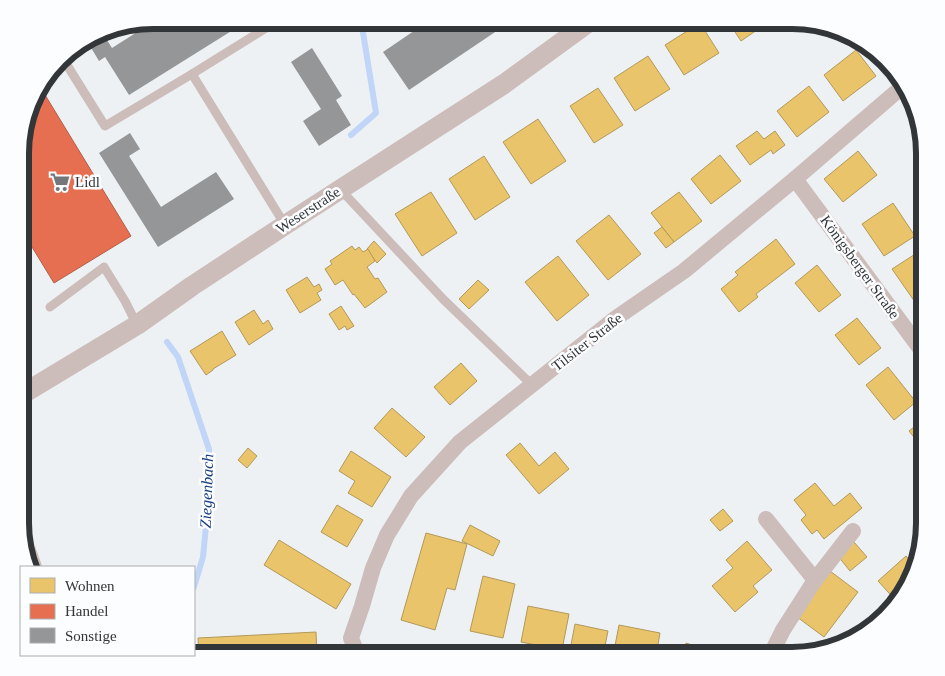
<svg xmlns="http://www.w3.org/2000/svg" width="945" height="676" font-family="'Times New Roman',serif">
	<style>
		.homes { fill: #e9c46a; stroke: #b2995b }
		.shops { fill: #e76f51; stroke: #b15e4a }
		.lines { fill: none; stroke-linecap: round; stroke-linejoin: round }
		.stream { stroke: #c0d5f7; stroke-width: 6 }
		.building { fill: #949698 }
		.service { stroke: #cdbdba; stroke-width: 9 }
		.minor { stroke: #cdbdba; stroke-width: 16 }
		.tertiary { stroke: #cdbdba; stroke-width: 20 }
		.labels { text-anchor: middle; stroke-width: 5; stroke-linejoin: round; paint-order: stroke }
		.poi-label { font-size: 15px; fill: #333639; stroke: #fcfdff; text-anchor: start }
		.street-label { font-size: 15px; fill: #333639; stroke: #fcfdff }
		.water-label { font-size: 16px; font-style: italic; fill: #1a3e82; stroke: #fcfdff }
		.rim { fill: none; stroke: #333639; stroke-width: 6 }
	</style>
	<rect width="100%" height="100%" fill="#eef1f4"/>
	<g class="homes">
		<path d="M727 20H770V21L741 41Z"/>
		<path d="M700 23 719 53 684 75 665 45Z"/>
		<path d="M856 50 876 76 843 101 824 75Z"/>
		<path d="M648 56 670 89 635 111 614 78Z"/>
		<path d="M809 86 829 112 797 137 777 111Z"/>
		<path d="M598 88 623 125 594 143 570 106Z"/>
		<path d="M538 119 566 161 531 184 503 142Z"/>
		<path d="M757 131 764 139 775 131 785 145 773 154 771 150 750 165 736 146Z"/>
		<path d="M858 151 877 175 843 202 824 179Z"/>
		<path d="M720 155 741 181 711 204 691 179Z"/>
		<path d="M484 156 510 197 475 220 449 179Z"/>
		<path d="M431 192 457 233 422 256 395 214Z"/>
		<path d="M679 192 702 221 674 242 651 213Z"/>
		<path d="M893 203 915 236 884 256 862 224Z"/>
		<path d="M609 215 641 254 608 280 576 241Z"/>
		<path d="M662 227 674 242 666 248 654 233Z"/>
		<path d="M776 239 795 264 756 294 758 297 739 312 721 289 738 275 735 272Z"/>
		<path d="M374 241 386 254 377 263 367 249Z"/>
		<path d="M352 246 355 250 359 247 363 252 368 249 375 261 367 267 375 279 378 278 387 292 365 308 354 294 353 295 343 280 335 285 325 269 332 264 330 261Z"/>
		<path d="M923 249 925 252V295L915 302 892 269Z"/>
		<path d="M558 256 589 295 557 321 525 282Z"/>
		<path d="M817 265 841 295 819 312 795 283Z"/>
		<path d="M307 277 314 287 319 284 322 290 317 293 321 300 300 313 286 290Z"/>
		<path d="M478 280 489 290 469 309 459 299Z"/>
		<path d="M341 306 354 326 347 330 345 326 339 330 329 314Z"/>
		<path d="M254 310 263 324 268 320 273 329 249 345 235 322Z"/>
		<path d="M857 318 881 348 859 365 835 335Z"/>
		<path d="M222 331 236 355 213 369V370L206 375 190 351Z"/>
		<path d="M461 363 477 381 450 405 434 387Z"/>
		<path d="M888 367 916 402 894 420 866 385Z"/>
		<path d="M392 408 425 437 406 457 374 428Z"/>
		<path d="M925 418V451L909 431Z"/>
		<path d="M520 443 539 466 555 452 569 469 539 494 506 455Z"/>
		<path d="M248 448 257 456 247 468 238 460Z"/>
		<path d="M351 451 391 477 372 507 348 493 355 481 339 471Z"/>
		<path d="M815 483 834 506 850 493 862 508 824 539 817 530 812 534 801 520 806 515 794 500Z"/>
		<path d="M925 484V505L915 492Z"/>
		<path d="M337 505 363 520 347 547 321 532Z"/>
		<path d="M723 509 733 521 720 531 710 520Z"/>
		<path d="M470 525 500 541 493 556 462 541Z"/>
		<path d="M426 533 467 544 455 590 447 588 435 630 401 620Z"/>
		<path d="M279 540 351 584 336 609 264 565Z"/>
		<path d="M747 541 772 570 753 586 758 592 735 612 712 586 733 568 726 560Z"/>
		<path d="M854 542 867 557 850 571 838 556Z"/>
		<path d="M906 556 913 564 898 603 878 581Z"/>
		<path d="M830 571 858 592 824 637 797 617Z"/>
		<path d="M483 576 515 584 503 638 470 631Z"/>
		<path d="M528 606 569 614 562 650 521 642Z"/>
		<path d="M575 624 608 631 603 656 570 650Z"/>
		<path d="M619 625 660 633 656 656H613Z"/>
		<path d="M316 632 317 656H199L198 638Z"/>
		<path d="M686 643 726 656H682Z"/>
	</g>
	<path class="shops" d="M39 85 131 236 54 283 21 229V135Z"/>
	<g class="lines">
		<g class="stream">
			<path d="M351 135 376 113 361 20"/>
			<path d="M167 342 178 357 209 449V495L203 557 194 587"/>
			<path d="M182 656V655"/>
		</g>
	</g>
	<g class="building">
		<path d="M156 20H249L129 95 105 57 99 61 90 46 105 37 112 48Z"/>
		<path d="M430 20H513L409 90 383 52Z"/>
		<path d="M312 48 342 96 336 100 351 125 319 146 303 121 321 109 291 62Z"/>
		<path d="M130 133 140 149 129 156 161 207 216 172 234 199 158 247 99 153Z"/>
	</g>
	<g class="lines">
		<g class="service">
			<path d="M279 20 192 74 285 225"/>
			<path d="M62 57 105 126 192 74"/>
			<path d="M340 189 443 299 532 385"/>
			<path d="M50 307 104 267 125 301 137 325"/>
		</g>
		<g class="minor">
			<path d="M795 179 925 355"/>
			<path d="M766 519 815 580"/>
			<path d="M21 531 34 567"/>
			<path d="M358 656 351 638 362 606 373 568 387 535 411 496 460 442 616 318 684 271 795 179 895 93 905 86"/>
			<path d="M770 656 783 630 815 580 853 531"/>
		</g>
		<path class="tertiary" d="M21 395 137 325 192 286 285 225 504 84 592 20"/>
	</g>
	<defs>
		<symbol id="supermarket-bare" viewBox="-9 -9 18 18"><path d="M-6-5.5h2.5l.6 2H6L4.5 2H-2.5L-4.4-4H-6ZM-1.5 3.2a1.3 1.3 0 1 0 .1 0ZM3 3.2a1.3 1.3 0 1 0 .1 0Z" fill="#74777a" stroke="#fcfdff" stroke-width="2.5" paint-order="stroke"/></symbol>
	</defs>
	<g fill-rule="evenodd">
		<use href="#supermarket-bare" x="46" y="168" width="28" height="28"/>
	</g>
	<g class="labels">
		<g class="poi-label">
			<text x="75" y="187">Lidl</text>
		</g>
		<g class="street-label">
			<text transform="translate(308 210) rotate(-33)" y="5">Weserstraße</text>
			<text transform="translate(860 267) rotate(54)" y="5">Königsberger Straße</text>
			<text transform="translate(587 342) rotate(-38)" y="5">Tilsiter Straße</text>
		</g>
		<g class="water-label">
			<text transform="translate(206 491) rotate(-88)" y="6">Ziegenbach</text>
		</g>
	</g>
	<path d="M0 0H945V676H0ZM153 29H792A124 124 0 0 1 916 153V523A124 124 0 0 1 792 647H153A124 124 0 0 1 29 523V153A124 124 0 0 1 153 29Z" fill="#fcfdff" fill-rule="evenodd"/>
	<path class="rim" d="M153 29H792A124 124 0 0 1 916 153V523A124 124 0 0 1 792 647H153A124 124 0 0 1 29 523V153A124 124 0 0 1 153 29Z"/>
	<rect x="20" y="566" width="175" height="90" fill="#fcfdff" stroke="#acadb0"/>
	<rect x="30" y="578" width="25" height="15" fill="#e9c46a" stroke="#acadb0"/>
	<text x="65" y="591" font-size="15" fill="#333639">Wohnen</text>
	<rect x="30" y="604" width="25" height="15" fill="#e76f51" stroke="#acadb0"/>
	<text x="65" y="616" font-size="15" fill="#333639">Handel</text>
	<rect x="30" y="628" width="25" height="15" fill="#949698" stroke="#acadb0"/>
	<text x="65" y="641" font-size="15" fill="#333639">Sonstige</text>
</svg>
